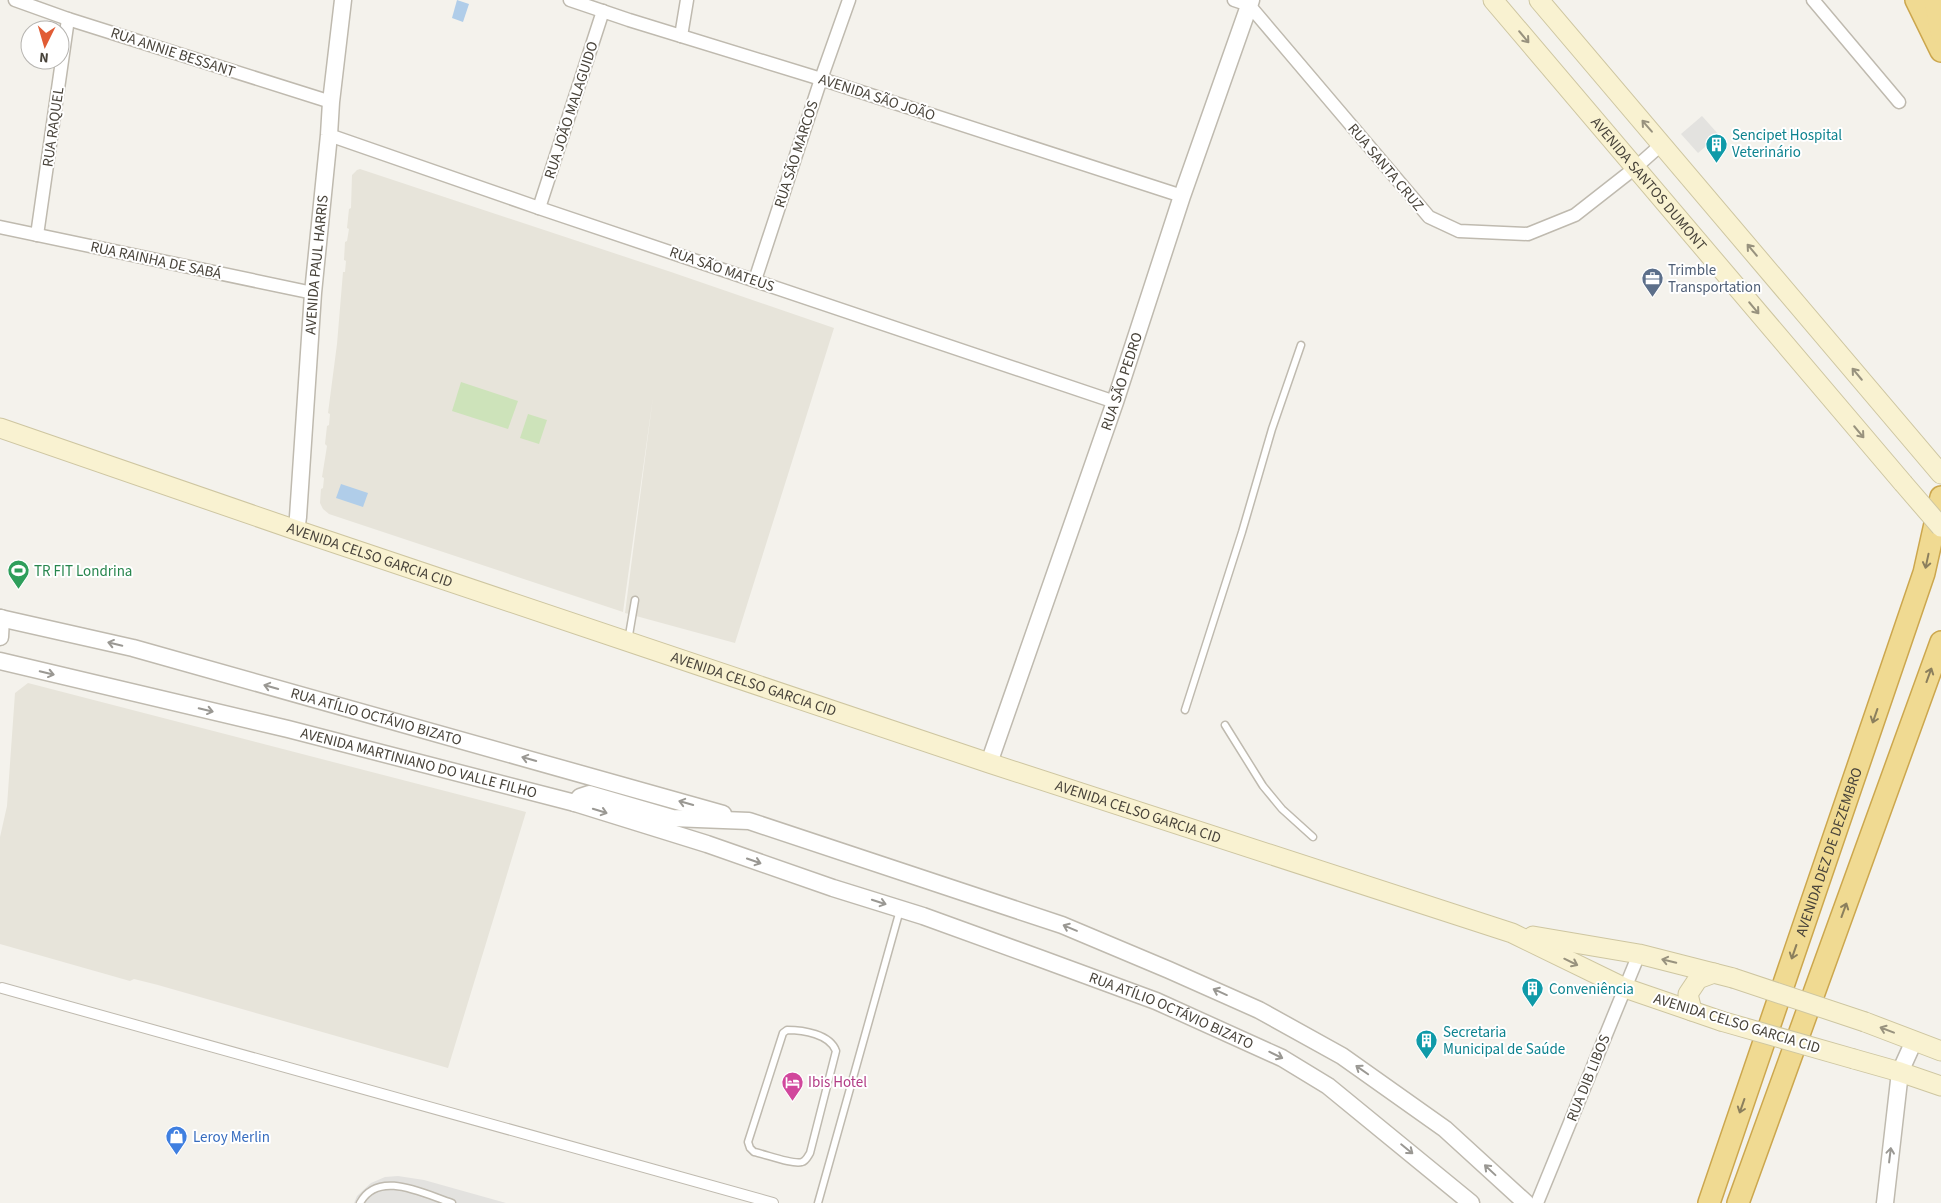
<svg xmlns="http://www.w3.org/2000/svg" width="1941" height="1203" font-family="'Source Sans 3',sans-serif">
	<style>
		.residential { fill: #e7e4da }
		.green { fill: #cde3ba }
		.parking { fill: #e3e2df }
		.water { fill: #b0cde9 }
		.lines { fill: none; stroke-linecap: round; stroke-linejoin: round }
		.service-casing { stroke: #bfbaaf; stroke-width: 9 }
		.pedestrian-casing { stroke: #bfbaaf; stroke-width: 12 }
		.minor-casing { stroke: #bfbaaf; stroke-width: 15 }
		.tertiary-casing { stroke: #bfbaaf; stroke-width: 19 }
		.secondary-casing { stroke: #cec6a1; stroke-width: 21 }
		.trunk-casing { stroke: #cca74e; stroke-width: 24 }
		.service { stroke: #fff; stroke-width: 6 }
		.pedestrian { stroke: #fff; stroke-width: 10 }
		.minor { stroke: #fff; stroke-width: 12 }
		.tertiary { stroke: #fff; stroke-width: 16 }
		.secondary { stroke: #f9f2d1; stroke-width: 19 }
		.trunk { stroke: #f0da92; stroke-width: 21 }
		.secondary-bridge-casing { stroke: #cec6a1; stroke-width: 21; stroke-linecap: butt }
		.secondary-bridge { stroke: #f9f2d1; stroke-width: 19 }
		.oneway { stroke: #98927e }
		.oneway2 { stroke: #8b7f5d }
		.oneway3 { stroke: #9a9893 }
		.labels { text-anchor: middle; stroke-width: 4; stroke-linejoin: round; paint-order: stroke }
		.street-label { font-size: 15px; fill: #48433a; stroke: #fff }
		.culture-label { font-size: 15px; fill: #0d838f; stroke: #fff; text-anchor: start }
		.service-label { font-size: 15px; fill: #4e5e75; stroke: #fff; text-anchor: start }
		.leisure-label { font-size: 15px; fill: #27864d; stroke: #fff; text-anchor: start }
		.hotel-label { font-size: 15px; fill: #b23c85; stroke: #fff; text-anchor: start }
		.shop-label { font-size: 15px; fill: #366cbe; stroke: #fff; text-anchor: start }
	</style>
	<rect width="100%" height="100%" fill="#f4f2ec"/>
	<g class="residential">
		<path d="M360 169 671 272 834 328 735 643 625 613 653 397 623 612 329 514 323 509 320 503 321 489 323 488 324 478 322 477 327 446 325 444 327 426 329 425 330 414 328 413 337 344 343 272H345L346 261 344 260 345 242 347 241 349 229 347 228 349 209 351 208 352 175 357 170Z"/>
		<path d="M28 683 526 812 448 1068 158 985 134 979 130 981 0 944V837L7 806 15 693Z"/>
	</g>
	<g class="green">
		<path d="M461 382 518 401 508 429 452 411Z"/>
		<path d="M528 414 547 420 539 444 520 438Z"/>
	</g>
	<g class="parking">
		<path d="M1702 116 1719 135 1698 153 1681 134Z"/>
		<path d="M398 1176 424 1180 506 1203H354L357 1196 371 1183 385 1177Z"/>
	</g>
	<g class="water">
		<path d="M457 0 469 4 463 22 452 18Z"/>
		<path d="M341 484 368 493 363 507 336 498Z"/>
	</g>
	<g class="lines">
		<defs>
			<g id="service">
				<path d="M628 641 635 600"/>
				<path d="M1185 710 1242 532 1272 429 1301 345"/>
				<path d="M1225 725 1263 786 1282 809 1313 837"/>
				<path d="M787 1030C803 1030 830 1034 836 1051L810 1153C808 1156 806 1161 802 1162 793 1165 765 1154 754 1152L750 1148 748 1142 783 1033Z"/>
				<path d="M360 1203C378 1169 424 1194 452 1203"/>
				<path d="M818 1203 900 910"/>
			</g>
			<path id="pedestrian" d="M2 988 773 1203"/>
			<g id="minor">
				<path d="M15 0 68 19 331 102"/>
				<path d="M570 0 629 20 821 79 1182 196"/>
				<path d="M1234 0 1249 5 1429 217 1459 231 1528 234 1575 215 1635 168 1662 144"/>
				<path d="M1813 0 1899 102"/>
				<path d="M681 36 687 0"/>
				<path d="M329 135 539 208 1115 402"/>
				<path d="M539 208 603 11"/>
				<path d="M0 227 313 293"/>
				<path d="M37 235 68 19"/>
				<path d="M755 280 821 79 849 0"/>
				<path d="M1537 1203 1639 954"/>
			</g>
			<g id="tertiary">
				<path id="s1" d="M296 530 298 517 313 293 329 135 331 102 343 0"/>
				<path id="s2" d="M0 618 133 648 723 814"/>
				<path d="M0 637 1 618"/>
				<path id="s3" d="M0 661 288 729 575 803 707 844 833 888 923 916 1039 958 1156 1001 1282 1058 1328 1086 1471 1203"/>
				<path id="s4" d="M989 763 1115 402 1182 196 1251 0"/>
				<path d="M575 803 580 797 589 794 672 818 749 821 1062 925 1169 970 1259 1010 1342 1056 1445 1129 1526 1203"/>
				<path d="M1885 1203 1900 1072 1914 1041"/>
			</g>
			<g id="secondary">
				<path id="s5" d="M1493 0 1903 483"/>
				<path d="M1539 0 1941 474"/>
				<path id="s6" d="M0 428 296 530 989 763 1512 933 1625 988 1721 1021"/>
				<path d="M1533 936 1639 954 1733 978"/>
				<path d="M1692 1011 1688 994 1698 979 1714 973"/>
				<path d="M1865 1022 1941 1051"/>
				<path d="M1854 1059 1900 1072 1941 1086"/>
			</g>
			<g id="trunk">
				<path d="M1916 0 1941 51"/>
				<path d="M1935 0 1941 32"/>
				<path id="s7" d="M1709 1203 1924 573 1941 497"/>
				<path d="M1738 1203 1941 642"/>
			</g>
		</defs>
		<use href="#service" class="service-casing"/>
		<use href="#pedestrian" class="pedestrian-casing"/>
		<use href="#minor" class="minor-casing"/>
		<use href="#tertiary" class="tertiary-casing"/>
		<use href="#secondary" class="secondary-casing"/>
		<use href="#trunk" class="trunk-casing"/>
		<use href="#service" class="service"/>
		<use href="#pedestrian" class="pedestrian"/>
		<use href="#minor" class="minor"/>
		<use href="#tertiary" class="tertiary"/>
		<use href="#secondary" class="secondary"/>
		<use href="#trunk" class="trunk"/>
		<defs>
			<g id="secondary-bridge">
				<path d="M1903 483 1941 527"/>
				<path d="M1733 978 1865 1022"/>
				<path d="M1721 1021 1854 1059"/>
			</g>
		</defs>
		<use href="#secondary-bridge" class="secondary-bridge-casing"/>
		<use href="#secondary-bridge" class="secondary-bridge"/>
	</g>
	<defs><path id="oneway-shaft" d="M-6 0H5M1.5-3L5.5 0L1.5 3" fill="none" stroke-width="1.6" stroke-linecap="round" stroke-linejoin="round" transform="scale(1.25)"/></defs>
	<g class="oneway">
		<use href="#oneway-shaft" transform="translate(1524 37) rotate(50)"/>
		<use href="#oneway-shaft" transform="translate(1647 126) rotate(-131)"/>
		<use href="#oneway-shaft" transform="translate(1752 250) rotate(-130)"/>
		<use href="#oneway-shaft" transform="translate(1754 308) rotate(50)"/>
		<use href="#oneway-shaft" transform="translate(1857 374) rotate(-130)"/>
		<use href="#oneway-shaft" transform="translate(1859 432) rotate(50)"/>
		<use href="#oneway-shaft" transform="translate(1669 961) rotate(-166)"/>
		<use href="#oneway-shaft" transform="translate(1571 962) rotate(26)"/>
		<use href="#oneway-shaft" transform="translate(1887 1030) rotate(-159)"/>
	</g>
	<g class="oneway2">
		<use href="#oneway-shaft" transform="translate(1927 561) rotate(102)"/>
		<use href="#oneway-shaft" transform="translate(1929 675) rotate(-70)"/>
		<use href="#oneway-shaft" transform="translate(1875 716) rotate(109)"/>
		<use href="#oneway-shaft" transform="translate(1844 910) rotate(-70)"/>
		<use href="#oneway-shaft" transform="translate(1794 952) rotate(109)"/>
		<use href="#oneway-shaft" transform="translate(1742 1106) rotate(109)"/>
	</g>
	<g class="oneway3">
		<use href="#oneway-shaft" transform="translate(115 644) rotate(-167)"/>
		<use href="#oneway-shaft" transform="translate(47 673) rotate(13)"/>
		<use href="#oneway-shaft" transform="translate(271 687) rotate(-164)"/>
		<use href="#oneway-shaft" transform="translate(206 710) rotate(13)"/>
		<use href="#oneway-shaft" transform="translate(529 759) rotate(-164)"/>
		<use href="#oneway-shaft" transform="translate(686 803) rotate(-164)"/>
		<use href="#oneway-shaft" transform="translate(600 811) rotate(17)"/>
		<use href="#oneway-shaft" transform="translate(754 861) rotate(19)"/>
		<use href="#oneway-shaft" transform="translate(879 902) rotate(18)"/>
		<use href="#oneway-shaft" transform="translate(1070 928) rotate(-157)"/>
		<use href="#oneway-shaft" transform="translate(1220 992) rotate(-156)"/>
		<use href="#oneway-shaft" transform="translate(1276 1055) rotate(26)"/>
		<use href="#oneway-shaft" transform="translate(1362 1070) rotate(-145)"/>
		<use href="#oneway-shaft" transform="translate(1407 1149) rotate(39)"/>
		<use href="#oneway-shaft" transform="translate(1890 1155) rotate(-83)"/>
		<use href="#oneway-shaft" transform="translate(1490 1170) rotate(-137)"/>
	</g>
	<defs>
		<symbol id="building-pin" viewBox="-11 -11 22 30"><path d="M0 17L-7.5 6A9.5 9.5 0 1 1 7.5 6Z" fill="#0f9aa8" stroke="#fff"/><path d="M-4-6H4V6H1V3H-1V6H-4ZM-2.5-4.3h1.7v1.8h-1.7ZM.8-4.3h1.7v1.8H.8ZM-2.5-1h1.7V.8h-1.7ZM.8-1h1.7V.8H.8Z" fill="#fff"/></symbol>
		<symbol id="office-pin" viewBox="-11 -11 22 30"><path d="M0 17L-7.5 6A9.5 9.5 0 1 1 7.5 6Z" fill="#5c6f8a" stroke="#fff"/><path d="M-6-3h4V-5.5h4V-3h4V5H-6ZM-1-4.5V-3h2v-1.5ZM-6 0V1H6V0Z" fill="#fff"/></symbol>
		<symbol id="stadium-pin" viewBox="-11 -11 22 30"><path d="M0 17L-7.5 6A9.5 9.5 0 1 1 7.5 6Z" fill="#2e9e5b" stroke="#fff"/><path d="M0-5a6.5 5 0 1 0 0 10a6.5 5 0 1 0 0-10ZM-3.5-1.8h7v3.6h-7Z" fill="#fff"/></symbol>
		<symbol id="hotel-pin" viewBox="-11 -11 22 30"><path d="M0 17L-7.5 6A9.5 9.5 0 1 1 7.5 6Z" fill="#d1479c" stroke="#fff"/><path d="M-6-4.5h1.5V1H6V5H4.5V3h-9V5H-6ZM-4 0a1.8 1.8 0 1 1 3.6 0ZM.5 0V-2.5h3Q6-2.5 6 0Z" fill="#fff"/></symbol>
		<symbol id="shop-pin" viewBox="-11 -11 22 30"><path d="M0 17L-7.5 6A9.5 9.5 0 1 1 7.5 6Z" fill="#3f7fe0" stroke="#fff"/><path d="M-5-2.5h2.3a2.7 3.5 0 0 1 5.4 0H5L5.5 6h-11ZM-1.5-2.5h3a1.5 2.3 0 0 0-3 0Z" fill="#fff"/></symbol>
	</defs>
	<g fill-rule="evenodd">
		<use href="#building-pin" x="1704" y="132" width="25" height="34"/>
		<use href="#office-pin" x="1640" y="266" width="25" height="34"/>
		<use href="#stadium-pin" x="6" y="558" width="25" height="34"/>
		<use href="#building-pin" x="1520" y="976" width="25" height="34"/>
		<use href="#building-pin" x="1414" y="1028" width="25" height="34"/>
		<use href="#hotel-pin" x="780" y="1070" width="25" height="34"/>
		<use href="#shop-pin" x="164" y="1124" width="25" height="34"/>
	</g>
	<g class="labels">
		<g class="street-label">
			<text transform="translate(173 52) rotate(18)" y="5">RUA ANNIE BESSANT</text>
			<text transform="translate(877 97) rotate(18)" y="5">AVENIDA SÃO JOÃO</text>
			<text transform="translate(571 110) rotate(-72)" y="5">RUA JOÃO MALAGUIDO</text>
			<text transform="translate(53 127) rotate(-82)" y="5">RUA RAQUEL</text>
			<text transform="translate(796 154) rotate(-72)" y="5">RUA SÃO MARCOS</text>
			<text transform="translate(1386 167) rotate(50)" y="5">RUA SANTA CRUZ</text>
			<text dy="5" stroke="none"><textPath href="#s5" startOffset="241">AVENIDA SANTOS DUMONT</textPath></text>
			<text transform="translate(156 260) rotate(12)" y="5">RUA RAINHA DE SABÁ</text>
			<text dy="5" stroke="none"><textPath href="#s1" startOffset="266">AVENIDA PAUL HARRIS</textPath></text>
			<text transform="translate(722 269) rotate(19)" y="5">RUA SÃO MATEUS</text>
			<text dy="5" stroke="none"><textPath href="#s4" startOffset="404">RUA SÃO PEDRO</textPath></text>
			<text dy="5" stroke="none"><textPath href="#s6" startOffset="391">AVENIDA CELSO GARCIA CID</textPath></text>
			<text dy="5" stroke="none"><textPath href="#s6" startOffset="796">AVENIDA CELSO GARCIA CID</textPath></text>
			<text dy="5" stroke="none"><textPath href="#s2" startOffset="389">RUA ATÍLIO OCTÁVIO BIZATO</textPath></text>
			<text dy="5" stroke="none"><textPath href="#s3" startOffset="431">AVENIDA MARTINIANO DO VALLE FILHO</textPath></text>
			<text dy="5" stroke="none"><textPath href="#s6" startOffset="1201">AVENIDA CELSO GARCIA CID</textPath></text>
			<text dy="5" stroke="none"><textPath href="#s7" startOffset="371">AVENIDA DEZ DE DEZEMBRO</textPath></text>
			<text dy="5" stroke="none"><textPath href="#s3" startOffset="1224">RUA ATÍLIO OCTÁVIO BIZATO</textPath></text>
			<text transform="translate(1737 1023) rotate(17)" y="5">AVENIDA CELSO GARCIA CID</text>
			<text transform="translate(1588 1078) rotate(-68)" y="5">RUA DIB LIBOS</text>
		</g>
		<g class="culture-label">
			<text x="1732" y="140">Sencipet Hospital<tspan x="1732" dy="17">Veterinário</tspan></text>
			<text x="1549" y="994">Conveniência</text>
			<text x="1443" y="1037">Secretaria<tspan x="1443" dy="17">Municipal de Saúde</tspan></text>
		</g>
		<g class="service-label">
			<text x="1668" y="275">Trimble<tspan x="1668" dy="17">Transportation</tspan></text>
		</g>
		<g class="leisure-label">
			<text x="34" y="576">TR FIT Londrina</text>
		</g>
		<g class="hotel-label">
			<text x="808" y="1087">Ibis Hotel</text>
		</g>
		<g class="shop-label">
			<text x="193" y="1142">Leroy Merlin</text>
		</g>
	</g>
	<g transform="translate(45 45) rotate(185)"><circle r="24" fill="#ffffff" stroke="#b6b4b0"/>
	<path d="M0-4L9 19L0 12L-9 19Z" fill="#e15c35"/>
	<text y="-8" font-size="14" font-weight="bold" text-anchor="middle" fill="#48433a">N</text>
	</g>
</svg>
